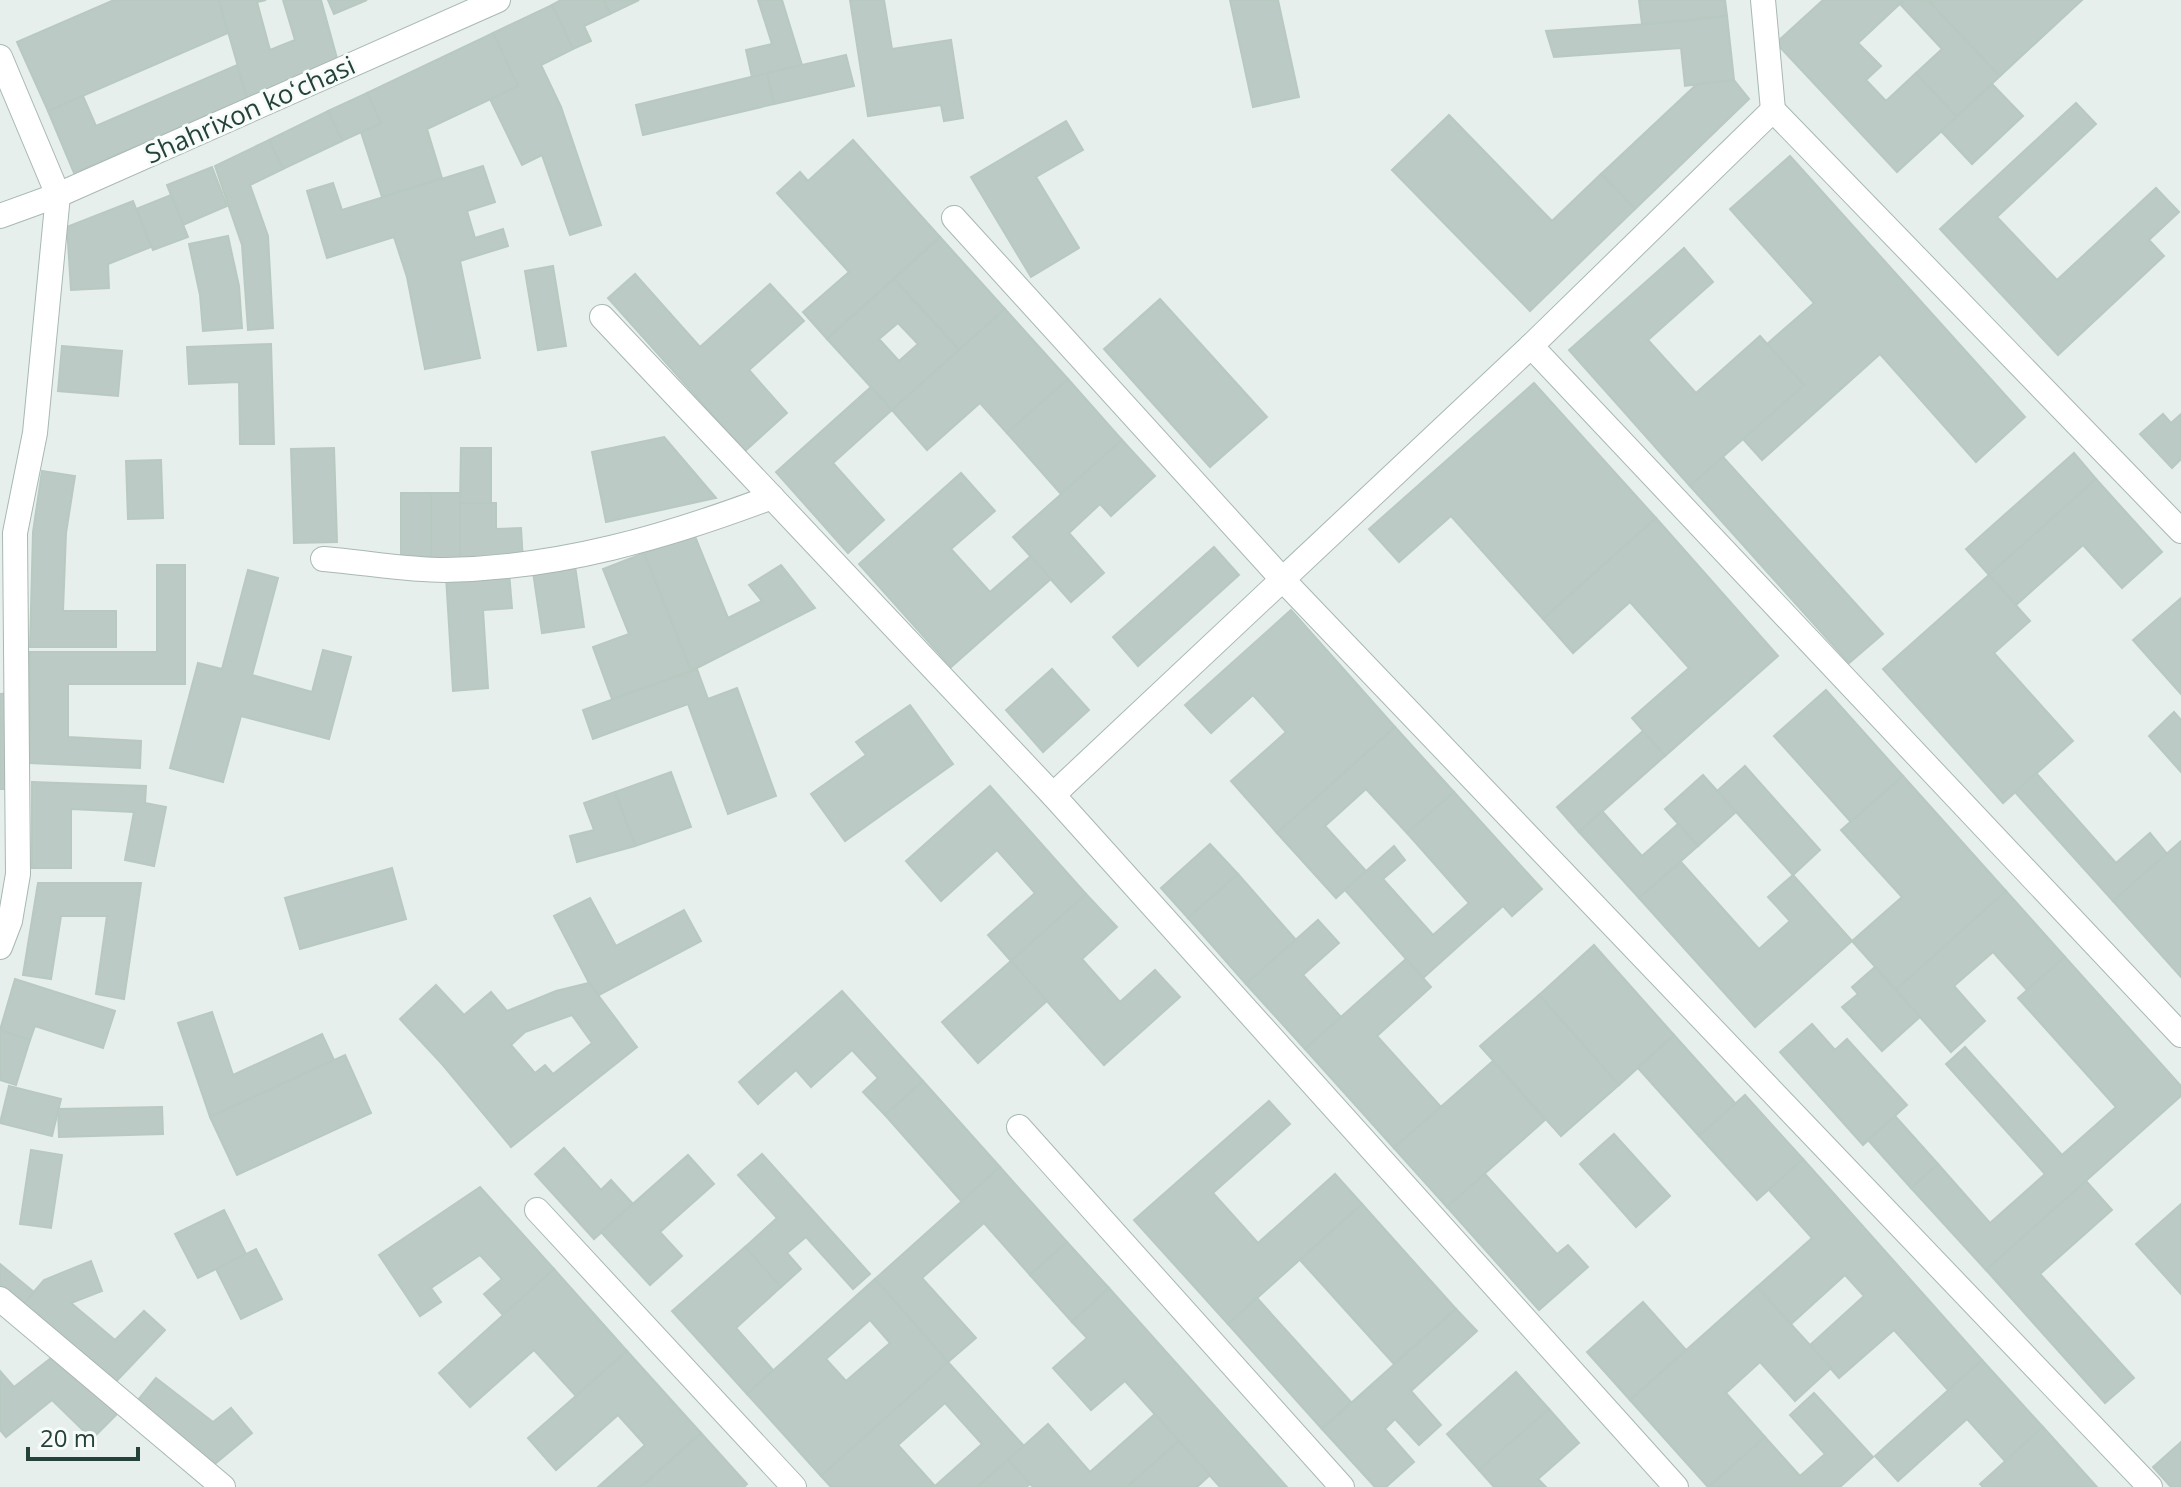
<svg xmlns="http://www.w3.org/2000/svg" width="2181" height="1487" font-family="'Open Sans',sans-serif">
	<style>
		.building { fill: #bbcac4; stroke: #b8c9c2; stroke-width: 2; fill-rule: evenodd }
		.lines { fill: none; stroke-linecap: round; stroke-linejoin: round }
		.minor-casing { stroke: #a8b8b2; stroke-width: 26 }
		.minor { stroke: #fff; stroke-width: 24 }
		.labels { text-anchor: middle; stroke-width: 6; stroke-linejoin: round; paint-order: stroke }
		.street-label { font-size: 26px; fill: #24423a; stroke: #f7fbf9 }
	</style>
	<rect width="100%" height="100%" fill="#e6efeb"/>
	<g class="building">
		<path d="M114 0H219L228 33 48 111 17 42Z"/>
		<path d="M219 0H266L257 2 270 50 295 40 283 0H321L338 62 247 98Z"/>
		<path d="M328 0H367L334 14Z"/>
		<path d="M561 0H604L610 14 584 26 591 41 573 49 552 5Z"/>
		<path d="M604 0H639L610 14Z"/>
		<path d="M758 0H782L802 65 752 77 746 50 772 44Z"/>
		<path d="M850 0H884L892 49 951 40 963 118 944 121 941 105 868 116Z"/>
		<path d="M1230 0H1278L1299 97 1253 107Z"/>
		<path d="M1639 0H1725L1727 16 1642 24Z"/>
		<path d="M1823 0H1904L1858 43 1881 66 1866 80 1886 101 1916 73 1957 117 1897 172 1776 43Z"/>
		<path d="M1904 0H1928L2000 76 1957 117 1916 73 1942 49 1900 4Z"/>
		<path d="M1928 0H2082L2000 76Z"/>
		<path d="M552 5 573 49 541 65 561 107 601 225 570 235 542 155 522 165 490 99 518 86 493 33Z"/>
		<path d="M1727 16 1734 80 1685 86 1681 48 1554 57 1546 31 1678 22Z"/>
		<path d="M493 33 518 86 427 129 442 178 382 197 361 132 381 123 367 93Z"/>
		<path d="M846 55 854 86 774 104 767 73Z"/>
		<path d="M237 65 247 98 74 173 48 111 83 96 96 126Z"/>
		<path d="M767 73 774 104 643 135 636 105Z"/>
		<path d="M1734 80 1749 99 1635 209 1601 174 1697 84Z"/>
		<path d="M1992 84 2023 116 1972 164 1941 131Z"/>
		<path d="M367 93 381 123 342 141 328 111Z"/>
		<path d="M2076 103 2096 124 1997 217 2057 280 2156 188 2179 212 2149 240 2164 256 2058 355 1940 229Z"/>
		<path d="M328 111 342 141 283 169 269 140Z"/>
		<path d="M1449 115 1552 221 1601 174 1635 209 1530 311 1392 170Z"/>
		<path d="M1066 121 1083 150 1036 177 1079 248 1031 277 971 177Z"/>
		<path d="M269 140 283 169 250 185 268 236 273 328 248 330 242 245 215 166Z"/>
		<path d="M853 140 940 237 827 339 803 312 849 272 777 193 800 172 808 181Z"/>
		<path d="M1790 156 2025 417 1976 462 1880 354 1762 460 1743 439 1804 385 1767 344 1814 303 1730 209Z"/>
		<path d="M483 166 495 202 467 211 475 238 503 229 508 246 460 261 480 358 425 369 407 277 394 237 327 258 307 191 333 183 342 210Z"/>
		<path d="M212 167 227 206 183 225 167 185Z"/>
		<path d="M171 195 188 237 153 250 136 209Z"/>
		<path d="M133 201 151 247 108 264 109 288 71 290 67 227Z"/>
		<path d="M228 236 239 286 242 328 203 331 200 295 189 244Z"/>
		<path d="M940 237 1005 309 959 350 894 279Z"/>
		<path d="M1684 248 1713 282 1648 340 1696 393 1760 336 1804 385 1690 486 1569 350Z"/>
		<path d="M553 266 566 346 538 350 525 271Z"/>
		<path d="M635 274 700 347 770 284 804 321 749 370 787 413 745 451 608 298Z"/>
		<path d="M894 279 959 350 892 410 827 339ZM898 323 918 344 899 361 879 339Z"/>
		<path d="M1160 299 1267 417 1210 467 1104 349Z"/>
		<path d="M1005 309 1068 379 1007 433 980 403 927 450 892 410Z"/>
		<path d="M271 344 274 444H240L239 382 189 384 187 347Z"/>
		<path d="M62 346 122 351 118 396 58 391Z"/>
		<path d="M1068 379 1122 440 1061 494 1007 433Z"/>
		<path d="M1534 383 1656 518 1543 619 1451 516 1399 562 1369 529Z"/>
		<path d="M871 387 892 410 833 463 884 520 848 553 776 472Z"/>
		<path d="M2163 414 2171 423 2181 414V459L2172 468 2140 434Z"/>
		<path d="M664 437 716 498 606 522 592 452Z"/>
		<path d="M1122 440 1155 476 1111 516 1100 504 1069 533 1104 573 1071 602 1013 537Z"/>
		<path d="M334 448 337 542 294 543 291 449Z"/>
		<path d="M461 448H491V503H460Z"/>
		<path d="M2074 453 2096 479 1989 575 1966 549Z"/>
		<path d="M1723 457 1883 634 1849 663 1690 486Z"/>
		<path d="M161 460 163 518 128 519 126 461Z"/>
		<path d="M42 471 75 476 66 533 63 611H116V647H30L33 532Z"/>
		<path d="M961 473 995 511 951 549 990 592 1031 556 1051 579 951 667 859 564Z"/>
		<path d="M2096 479 2162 552 2122 588 2083 545 2016 605 1989 575Z"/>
		<rect x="401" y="493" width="30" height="66"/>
		<rect x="431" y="493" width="29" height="66"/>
		<path d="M460 503H496V529L521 528 523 561 460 564Z"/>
		<path d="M1656 518 1778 656 1665 756 1632 718 1689 668 1630 602 1573 653 1543 619Z"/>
		<path d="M694 534 728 618 762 601 749 585 781 565 815 608 691 671 644 553Z"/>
		<path d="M1214 547 1239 575 1138 666 1113 637Z"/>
		<path d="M644 553 691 671 612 699 593 647 629 634 603 569Z"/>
		<path d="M157 565H185V684H68V737L141 741 140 768 30 763V652H157Z"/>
		<path d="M575 566 584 627 542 633 533 572Z"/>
		<path d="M248 570 278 578 252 675 312 692 323 650 351 657 329 739 241 716 223 782 170 768 198 663 222 669Z"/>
		<path d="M509 572 512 608 483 610 488 688 453 691 446 576Z"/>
		<path d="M1989 575 2030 621 1994 653 2073 741 2003 803 1883 669Z"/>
		<path d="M2181 598V694L2133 640Z"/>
		<path d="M1291 610 1395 727 1277 833 1231 781 1286 732 1253 695 1211 733 1185 705Z"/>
		<path d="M697 669 708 699 737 688 776 796 728 814 688 704 593 739 583 710Z"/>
		<path d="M1052 669 1089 710 1043 752 1006 710Z"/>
		<path d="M1826 690 1903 776 1851 822 1774 736Z"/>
		<path d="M10 693 8 789H0V694Z"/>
		<path d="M910 705 953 764 845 841 811 794 866 755 856 742Z"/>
		<path d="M2174 712 2181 720V772L2149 736Z"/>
		<path d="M1395 727 1454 792 1407 833 1366 789 1325 826 1366 871 1336 898 1277 833Z"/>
		<path d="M1643 731 1665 756 1579 832 1557 807Z"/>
		<path d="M1745 766 1820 850 1793 875 1717 791Z"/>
		<path d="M671 772 691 827 635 846 615 792Z"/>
		<path d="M2036 773 2116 863 2150 833 2167 854 2113 901 2015 792Z"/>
		<path d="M1703 775 1736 812 1698 846 1665 809Z"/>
		<path d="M1903 776 2006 891 1896 990 1852 941 1902 897 1841 830Z"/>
		<path d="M32 782 146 786 145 803 166 807 154 866 125 860 134 812 71 809V868H32Z"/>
		<path d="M990 786 1086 894 1011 961 988 935 1035 893 997 850 941 901 906 861Z"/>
		<path d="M615 792 635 846 577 862 570 836 594 830 584 803Z"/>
		<path d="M1454 792 1542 889 1512 916 1503 906 1423 978 1345 890 1394 846 1405 860 1383 879 1433 935 1469 903 1407 833Z"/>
		<path d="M1602 811 1642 856 1678 824 1698 846 1639 898 1579 832Z"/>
		<path d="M2181 841V977L2113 901Z"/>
		<path d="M1210 844 1238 874 1188 918 1161 888Z"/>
		<path d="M1681 862 1759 949 1790 921 1768 897 1793 875 1852 941 1755 1027 1639 898Z"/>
		<path d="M392 868 406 919 300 949 285 898Z"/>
		<path d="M1238 874 1296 940 1246 984 1188 918Z"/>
		<path d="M38 883H141L124 999 96 994 107 916H61L51 979 23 975Z"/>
		<path d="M2006 891 2065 957 2027 990 1993 952 1954 986 1985 1021 1951 1052 1896 990Z"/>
		<path d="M1086 894 1117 927 1082 959 1120 1002 1155 970 1180 997 1104 1065 1011 961Z"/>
		<path d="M590 898 616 946 684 910 701 941 599 995 589 983 554 916Z"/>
		<path d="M1318 920 1339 943 1303 975 1341 1017 1305 1049 1246 984Z"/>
		<path d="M1594 945 1674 1035 1619 1085 1539 995Z"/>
		<path d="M2065 957 2181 1086V1096L1986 1270 1911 1188 1938 1164 1990 1223 2045 1174 1946 1064 1965 1047 2062 1155 2116 1107 2018 998Z"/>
		<path d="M1406 959 1431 987 1377 1036 1441 1107 1394 1148 1305 1049Z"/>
		<path d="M1011 961 1047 1001 978 1063 942 1022Z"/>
		<path d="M1875 967 1920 1017 1882 1051 1842 1007 1858 994 1852 987Z"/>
		<path d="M15 979 115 1011 103 1048 35 1026 30 1040 0 1030Z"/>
		<path d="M589 983 637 1047 511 1147 442 1064 400 1019 436 985 464 1015 491 992 507 1011 556 991ZM572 1015 592 1043 553 1074 545 1065 535 1073 511 1045 525 1032Z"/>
		<path d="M842 991 923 1081 885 1115 863 1092 878 1078 852 1050 811 1087 796 1070 758 1104 739 1082Z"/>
		<path d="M1539 995 1619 1085 1561 1136 1480 1046Z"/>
		<path d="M212 1012 233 1075 322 1034 334 1060 210 1117 178 1023Z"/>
		<path d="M1812 1024 1835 1050 1847 1039 1907 1105 1863 1145 1780 1052Z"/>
		<path d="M0 1030 30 1040 16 1085 0 1080Z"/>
		<path d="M1674 1035 1736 1104 1699 1136 1638 1068Z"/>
		<path d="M345 1055 371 1113 237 1175 210 1117Z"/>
		<path d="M1493 1061 1545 1120 1447 1207 1394 1148Z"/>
		<path d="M923 1081 1000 1167 962 1202 885 1115Z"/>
		<path d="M9 1086 61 1099 52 1136 0 1123Z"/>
		<path d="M1745 1095 1803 1159 1757 1200 1699 1136Z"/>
		<path d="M1269 1101 1290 1124 1213 1193 1258 1243 1335 1174 1362 1204 1228 1324 1134 1220Z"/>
		<path d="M162 1107 163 1134 59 1137 58 1109Z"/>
		<path d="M1895 1116 1938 1164 1911 1188 1868 1140Z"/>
		<path d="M1614 1134 1670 1196 1636 1227 1580 1164Z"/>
		<path d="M564 1148 601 1190 611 1180 633 1204 594 1239 535 1174Z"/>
		<path d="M31 1150 62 1155 51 1228 20 1224Z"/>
		<path d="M762 1154 870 1274 853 1289 806 1237 787 1253 801 1269 781 1287 745 1247 777 1218 738 1175Z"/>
		<path d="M688 1155 714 1184 660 1232 682 1256 650 1285 601 1232Z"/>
		<path d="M1803 1159 1982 1360 1948 1390 1894 1330 1839 1378 1810 1345 1864 1296 1845 1275 1791 1324 1757 1287 1812 1238 1769 1190Z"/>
		<path d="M1000 1167 1067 1242 1030 1275 984 1223 922 1278 976 1338 948 1362 875 1279Z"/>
		<path d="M1485 1174 1557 1254 1568 1245 1588 1267 1539 1310 1447 1207Z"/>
		<path d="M2086 1181 2112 1210 2040 1274 2134 1378 2105 1403 1986 1270Z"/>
		<path d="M480 1187 554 1269 503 1315 484 1294 502 1279 480 1255 431 1288 441 1302 420 1316 379 1255Z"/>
		<path d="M1362 1204 1456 1309 1394 1364 1300 1260Z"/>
		<path d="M2181 1204V1294L2136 1244Z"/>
		<path d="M224 1210 246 1254 198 1278 175 1234Z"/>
		<path d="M1067 1242 1109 1288 1072 1322 1030 1275Z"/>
		<path d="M745 1247 781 1287 736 1328 773 1370 747 1394 672 1311Z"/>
		<path d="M256 1249 282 1299 241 1319 216 1269Z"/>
		<path d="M91 1261 102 1291 71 1303 115 1340 144 1311 165 1330 111 1387 19 1309 44 1280Z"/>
		<path d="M0 1264 34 1292 19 1309 0 1294Z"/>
		<path d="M554 1269 627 1351 576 1396 534 1350 470 1407 439 1373Z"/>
		<path d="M875 1279 948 1362 821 1476 747 1394ZM870 1320 890 1343 846 1381 826 1359Z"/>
		<path d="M1757 1287 1831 1368 1795 1401 1760 1362 1726 1393 1765 1437 1708 1487 1630 1400Z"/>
		<path d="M1109 1288 1287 1487H1220L1125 1381 1091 1410 1053 1368 1087 1338 1072 1322Z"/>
		<path d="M1257 1298 1351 1402 1322 1429 1228 1324Z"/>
		<path d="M1643 1302 1686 1350 1630 1400 1587 1352Z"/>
		<path d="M1456 1309 1477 1331 1411 1391 1441 1425 1419 1445 1395 1419 1385 1429 1414 1462 1386 1487H1375L1322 1429Z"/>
		<path d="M627 1351 701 1433 641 1487H598L645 1445 618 1415 556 1470 528 1438Z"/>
		<path d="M56 1354 117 1414 92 1439 52 1400 6 1437 0 1430V1371L14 1387Z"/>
		<path d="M1982 1360 2043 1427 2005 1461 1967 1419 1898 1481 1875 1456Z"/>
		<path d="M948 1362 1024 1446 977 1487H831L821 1476ZM945 1403 982 1444 935 1486 898 1445Z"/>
		<path d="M1516 1372 1549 1409 1479 1470 1447 1434Z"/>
		<path d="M156 1378 213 1422 231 1408 252 1433 210 1468 133 1406Z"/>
		<path d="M1814 1393 1873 1457 1840 1487H1709L1765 1437 1800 1476 1825 1454 1790 1415Z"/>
		<path d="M1549 1409 1579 1443 1538 1479 1546 1487H1494L1479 1470Z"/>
		<path d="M1155 1414 1179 1441 1127 1487H1033L1008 1460 1048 1424 1090 1472Z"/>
		<path d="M2043 1427 2097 1487H1983L1980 1484Z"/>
		<path d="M701 1433 747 1484 744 1487H641Z"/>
		<path d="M1179 1441 1210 1475 1197 1487H1127Z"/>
		<path d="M2181 1442V1487H2171L2153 1467Z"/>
		<path d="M1008 1460 1030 1484 1026 1487H977Z"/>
	</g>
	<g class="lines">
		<defs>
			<g id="minor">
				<path d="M1763 0 1773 110"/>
				<path d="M0 57 58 195 35 433 15 533 18 874 10 921 0 947"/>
				<path d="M0 216 58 195 498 0"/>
				<path d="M954 218 1284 581 2150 1487"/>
				<path d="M602 317 1053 795"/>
				<path d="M1531 346 2181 1035"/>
				<path d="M323 559C363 562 405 570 445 570 560 568 666 537 772 497"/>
				<path d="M1019 1127 1342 1487"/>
				<path d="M537 1210 794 1487"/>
				<path d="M0 1299 223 1487"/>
				<path d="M1676 1487 1053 795 1531 346 1773 110 2181 531"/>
			</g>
		</defs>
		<use href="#minor" class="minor-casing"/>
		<use href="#minor" class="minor"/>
	</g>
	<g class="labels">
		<g class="street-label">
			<text transform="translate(250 110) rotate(-24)" y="9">Shahrixon koʻchasi</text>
		</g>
	</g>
	<path d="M28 1447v12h110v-12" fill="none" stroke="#24423a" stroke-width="4"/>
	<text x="40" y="1447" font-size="24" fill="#24423a" stroke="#f7fbf9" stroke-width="6" paint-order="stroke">20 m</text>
</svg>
